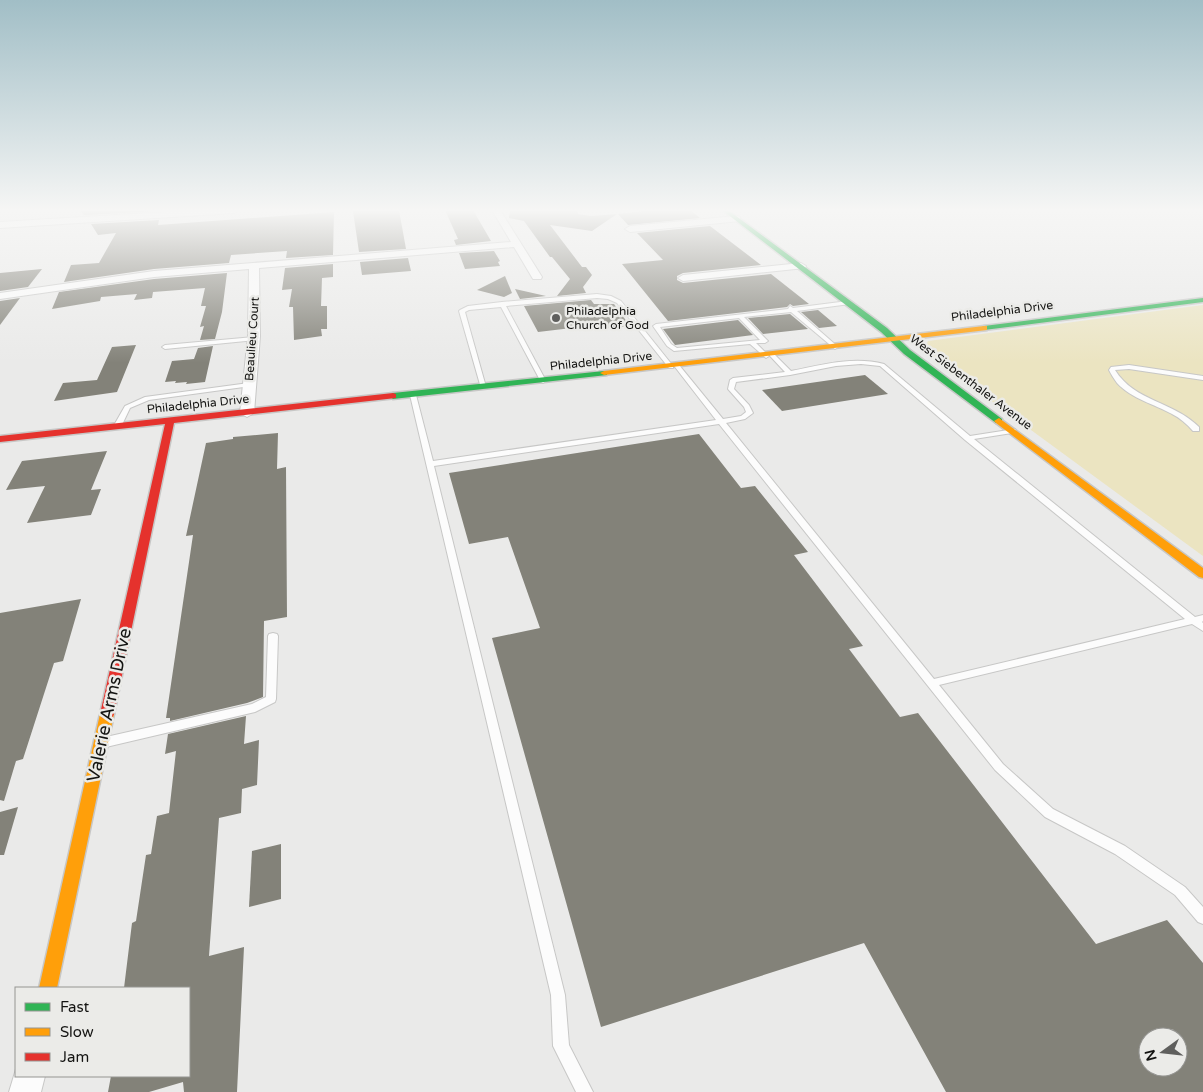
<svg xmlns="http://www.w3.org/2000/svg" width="1203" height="1092" font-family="'Varela Round',sans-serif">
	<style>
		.green { fill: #ebe4c1 }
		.building { fill: #838279; fill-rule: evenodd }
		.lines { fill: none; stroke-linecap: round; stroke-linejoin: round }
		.lane-casing { stroke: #c7c7c6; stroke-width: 2 }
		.street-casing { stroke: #c7c7c6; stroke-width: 2 }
		.fast-casing { stroke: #c7c7c6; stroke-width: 3 }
		.slow-casing { stroke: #c7c7c6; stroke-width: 3 }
		.jam-casing { stroke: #c7c7c6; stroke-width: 3 }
		.lane { fill: #fcfcfc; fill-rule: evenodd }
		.street { fill: #fcfcfc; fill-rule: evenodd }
		.fast { fill: #30b455; fill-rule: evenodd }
		.slow { fill: #ff9f0a; fill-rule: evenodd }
		.jam { fill: #e5322d; fill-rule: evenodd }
		.poi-dot { fill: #5f5f5d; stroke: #ebebe8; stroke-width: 2 }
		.labels { text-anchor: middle; stroke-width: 5; stroke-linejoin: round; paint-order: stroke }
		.far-poi-label { font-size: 12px; fill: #141412; stroke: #ebebe8; text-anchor: start }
		.far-street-label { font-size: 12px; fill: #141412; stroke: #ebebe8 }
		.near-street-label { font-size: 18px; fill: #141412; stroke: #ebebe8 }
	</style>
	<rect width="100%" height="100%" fill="#eaeae9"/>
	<path class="green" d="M1203 305V556L923 351 928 341Z"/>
	<g class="building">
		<path d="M80 210H158L159 211 84 215Z"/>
		<path d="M399 210 406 249 359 252 353 211Z"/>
		<path d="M445 210H473L491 241 456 245 454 240 458 239Z"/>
		<path d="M510 210H577L578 214 591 216 617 214 592 231 550 225 582 267H586L592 275 583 287 586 293 557 296 570 279 552 257H550L524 221 509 218Z"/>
		<path d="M652 210H690L700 218 628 225 618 214Z"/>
		<path d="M334 212 333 255 286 258 287 251 231 255 229 263 154 269 64 282 71 265 99 263 116 233 98 235 91 224 159 220 158 225Z"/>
		<path d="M710 226 761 265 683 273 677 276V280L683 283 771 274 809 304 793 306 790 304 787 307 668 321 622 264 663 260 637 233Z"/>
		<path d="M494 251 500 261 498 262 500 266 465 269 459 253Z"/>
		<path d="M408 258 411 271 362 275 360 262Z"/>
		<path d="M333 264V277L322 278 321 306H327V329H321L322 336 294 340 293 307H289L292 289 282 290 285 268Z"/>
		<path d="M42 269 28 287 0 291V273Z"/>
		<path d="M227 273 222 312 215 339 200 340 204 326 200 327 206 306H201L205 288 153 292 152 298 134 300 137 294 101 297 100 301 52 309 59 292 154 279Z"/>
		<path d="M505 276 512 293 504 297 477 290Z"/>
		<path d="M515 289 546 296 520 299Z"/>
		<path d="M20 298 0 325V301Z"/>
		<path d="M591 300 594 304H614L630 326 600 329 597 325 538 332 524 306Z"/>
		<path d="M818 310 837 326 819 328 801 312Z"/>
		<path d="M790 314 808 329 763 334 748 318Z"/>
		<path d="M738 320 753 335 675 345 663 329Z"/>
		<path d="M136 345 117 392 54 401 63 383 97 380 112 347Z"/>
		<path d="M213 346 205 382 186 384 187 382 175 383 176 381 165 382 172 361 194 359 198 348Z"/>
		<path d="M865 375 888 394 782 411 762 390Z"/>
		<path d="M278 433 277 469 286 467 287 617 264 621 263 697 247 703 170 721V718H166L193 535 186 536 206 443 233 439V437Z"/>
		<path d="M699 434 741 488 755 486 808 552 794 555 863 646 849 649 900 717 918 713 1096 944 1167 920 1203 963V1092H946L864 943 601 1027 492 638 540 628 508 537 469 544 449 473ZM1148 1037H1178V1067H1148Z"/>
		<path d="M107 451 91 490 101 489 91 515 27 523 45 486 6 490 22 461Z"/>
		<path d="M81 599 63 661 54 663 23 759 16 761 4 801 0 800V613Z"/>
		<path d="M246 716 244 744 259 740 257 785 242 789 241 813 219 818 209 956 244 947 237 1092H184L183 1082 149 1092H108L111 1076H189V988H124L132 923 136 921 146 855 151 854 157 816 169 813 176 751 165 754 168 734Z"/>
		<path d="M18 807 4 855H0V812Z"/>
		<path d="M281 844V899L249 907 252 851Z"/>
	</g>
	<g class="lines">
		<defs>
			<g id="lane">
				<path d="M597 294 611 296 621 301 673 366V368H669L617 303 608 299 597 298 506 306 546 381 543 383 541 382 501 307 469 310 465 312 486 387 483 389 481 388 459 311 460 310 468 306 502 302Z"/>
				<path d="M848 301 850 302V304L797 311 837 346 838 347 835 349 791 312 744 317 768 341 765 343H756L769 356 766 358 750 344 674 351 667 346 653 326 656 324 788 309 790 306 793 308ZM739 318 760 340 677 348 671 344 660 327Z"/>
				<path d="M254 337 257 339 256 340 165 349 162 347 165 345Z"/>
				<path d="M770 354H774L791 371C822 365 853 356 884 364L970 436 1015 429 1016 431 1012 433 974 439 1195 617 1203 615V621L1202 622 1203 623V631L1192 624 939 685 1003 764 1053 809 1125 846 1185 887 1203 907V924L1198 922 1175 895 1115 854 1045 817 995 770 719 424 434 466 565 995 569 1045 593 1092H576L553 1046 551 995 410 395 413 393 416 395 433 461 716 420 675 367 674 366 677 364 679 365 723 419 741 416 746 412 744 407 728 389 730 380 733 378 785 372 770 356ZM861 364 880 366 965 440 1185 619 934 679 726 423 745 419 753 413 749 405 734 389 736 382 790 375 836 366Z"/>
				<path d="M1129 365 1203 376V380L1129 369 1115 370C1135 402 1173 401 1199 427V431H1193C1187 424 1180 418 1172 414 1154 404 1132 399 1117 383 1114 379 1111 374 1109 370L1111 367Z"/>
				<path d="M249 383 251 384V386L149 400 130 408 120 429H117L113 427 125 406 145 397Z"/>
				<path d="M273 633 277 634 278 636 276 699 275 702 255 712 106 747 102 745 100 742 102 739 106 737 252 704 266 697 268 636 269 634Z"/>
			</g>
			<g id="street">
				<path d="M199 210H238L234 213 0 228V222Z"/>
				<path d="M492 210H500L542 277 541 279H533L514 247 259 268 260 336 254 413 247 417 240 413 248 336 249 269 154 277 0 299V293L154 271 511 242Z"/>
				<path d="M737 216 740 217V221L630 232 625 229 630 226Z"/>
				<path d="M801 263 806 266 805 268 683 281 678 278 683 275Z"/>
				<path d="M16 1069V1076H45L41 1092H9Z"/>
			</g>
			<g id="fast">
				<path d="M722 210H728L887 328 910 350 1002 419V423H996L904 354 881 332Z"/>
				<path d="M1203 298V302L984 330 980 328 984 326Z"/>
				<path d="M604 371H607V375L393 399 389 396 393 393Z"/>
			</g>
			<g id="slow">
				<path d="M984 326H987V330L604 375 600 373 604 371Z"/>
				<path d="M999 418 1203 568V578L1199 577 996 423 994 421Z"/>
				<path d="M107 709 112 710 114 714 57 988H39L100 714 102 710Z"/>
			</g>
			<path id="jam" d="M393 393 396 394V398L174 423 114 714 112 718 107 719 102 718 100 714 165 424 0 442V436Z"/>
		</defs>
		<use href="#lane" class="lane-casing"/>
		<use href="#street" class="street-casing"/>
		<use href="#fast" class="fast-casing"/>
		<use href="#slow" class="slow-casing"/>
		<use href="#jam" class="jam-casing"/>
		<use href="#lane" class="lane"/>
		<use href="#street" class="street"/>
		<use href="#fast" class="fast"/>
		<use href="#slow" class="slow"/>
		<use href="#jam" class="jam"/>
	</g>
	<linearGradient id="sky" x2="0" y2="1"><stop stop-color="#a1bec6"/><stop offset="0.58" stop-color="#f6f6f5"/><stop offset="1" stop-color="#f6f6f5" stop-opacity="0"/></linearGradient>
	<rect width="1203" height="363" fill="url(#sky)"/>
	<circle class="poi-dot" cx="556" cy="318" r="5"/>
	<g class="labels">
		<g class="far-poi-label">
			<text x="566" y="315">Philadelphia<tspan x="566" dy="14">Church of God</tspan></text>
		</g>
		<g class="far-street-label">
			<text transform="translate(1002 311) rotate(-7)" y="4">Philadelphia Drive</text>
			<text transform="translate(252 339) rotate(-86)" y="4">Beaulieu Court</text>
			<text transform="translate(601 361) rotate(-6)" y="4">Philadelphia Drive</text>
			<text transform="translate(971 382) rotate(37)" y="4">West Siebenthaler Avenue</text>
			<text transform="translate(198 404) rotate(-6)" y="4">Philadelphia Drive</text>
		</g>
		<g class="near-street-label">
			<text transform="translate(109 705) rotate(-78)" y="6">Valerie Arms Drive</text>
		</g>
	</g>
	<rect x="15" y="987" width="175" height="90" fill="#ebebe8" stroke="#959592"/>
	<rect x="25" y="1003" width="25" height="8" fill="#30b455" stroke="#959592"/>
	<text x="60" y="1012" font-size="15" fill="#141412">Fast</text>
	<rect x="25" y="1028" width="25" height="8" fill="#ff9f0a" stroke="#959592"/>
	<text x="60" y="1037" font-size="15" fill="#141412">Slow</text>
	<rect x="25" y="1053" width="25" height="8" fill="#e5322d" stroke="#959592"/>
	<text x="60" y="1062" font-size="15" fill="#141412">Jam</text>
	<g transform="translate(1163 1052) rotate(255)"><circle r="24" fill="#ebebe8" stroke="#959592"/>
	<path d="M0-4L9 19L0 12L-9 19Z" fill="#5f5f5d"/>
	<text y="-8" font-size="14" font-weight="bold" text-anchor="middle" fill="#141412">N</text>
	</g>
</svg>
